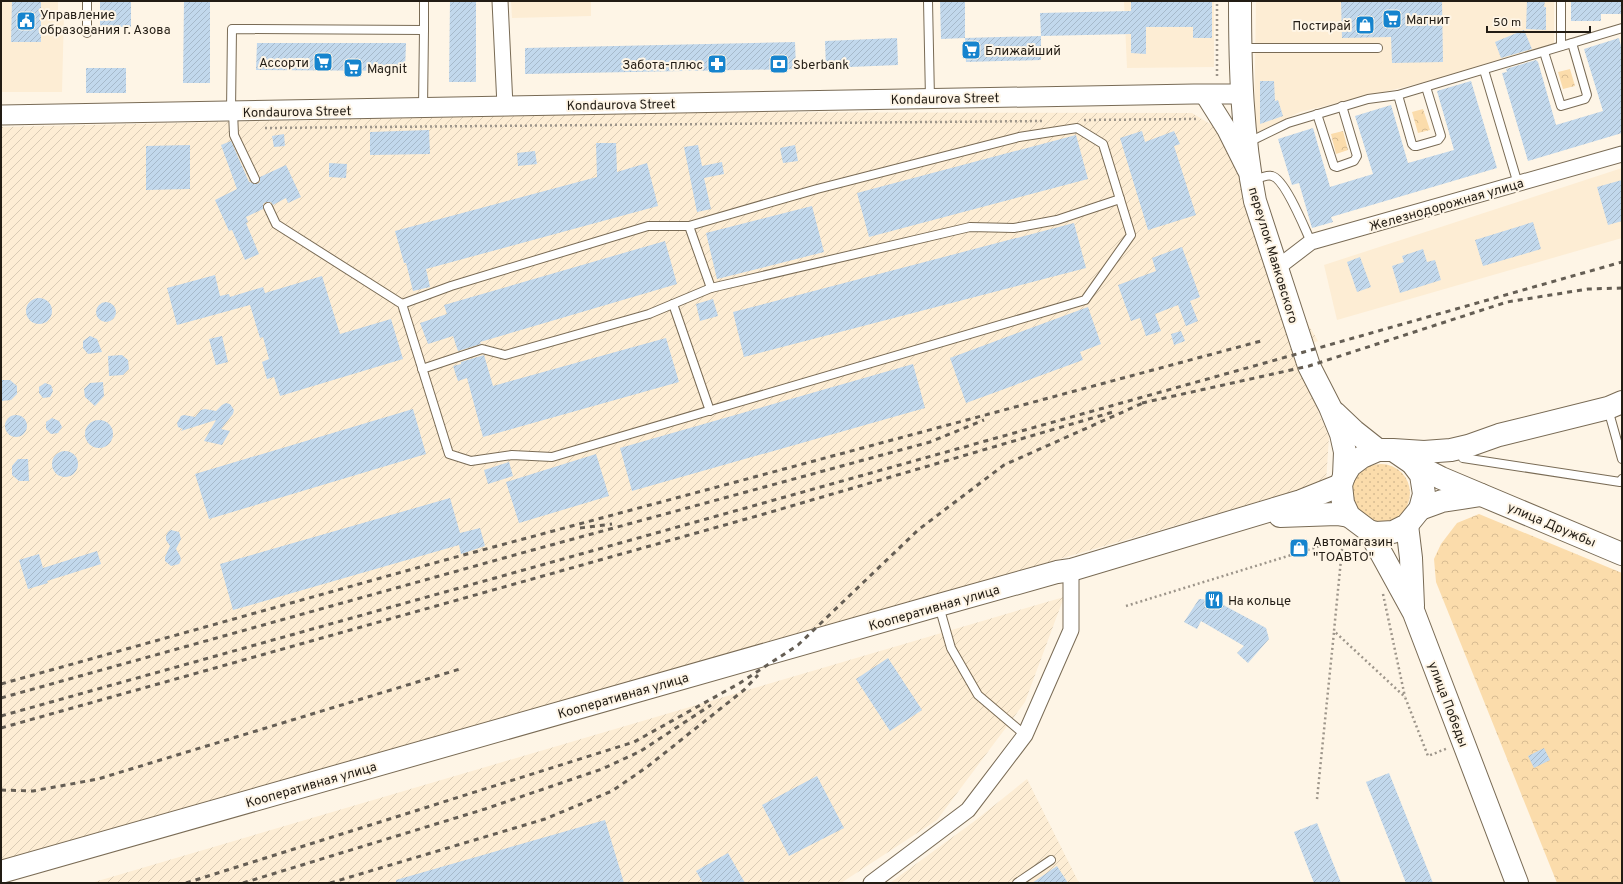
<svg xmlns="http://www.w3.org/2000/svg" width="1623" height="884" font-family="Overpass,sans-serif">
	<style>
		.built { fill: #fdedd4 }
		.industrial { fill: url(#industrial-furrows) }
		.grass { fill: url(#grass-dots) }
		.forest { fill: url(#forest-crowns) }
		.building { fill: url(#building-hatch) }
		.lines { fill: none; stroke-linecap: round; stroke-linejoin: round }
		.service-casing { stroke: #796b55; stroke-width: 10 }
		.minor-casing { stroke: #796b55; stroke-width: 17 }
		.tertiary-casing { stroke: #796b55; stroke-width: 21 }
		.secondary-casing { stroke: #796b55; stroke-width: 24 }
		.path { stroke: #9d958a; stroke-width: 2.5; stroke-dasharray: 2 3; stroke-linecap: butt }
		.service { stroke: #fff; stroke-width: 8 }
		.minor { stroke: #fff; stroke-width: 15 }
		.tertiary { stroke: #fff; stroke-width: 19 }
		.secondary { stroke: #fff; stroke-width: 22 }
		.rail { stroke: #655e54; stroke-width: 3; stroke-dasharray: 5 5; stroke-linecap: butt }
		.labels { text-anchor: middle; stroke-width: 4; stroke-linejoin: round; paint-order: stroke }
		.poi-label { font-size: 13px; fill: #221c14; stroke: #fef5e6; text-anchor: start }
		.street-label { font-size: 13px; fill: #221c14; stroke: #fef5e6 }
	</style>
	<defs>
		<pattern id="industrial-furrows" width="10" height="10" patternUnits="userSpaceOnUse"><rect width="10" height="10" fill="#fdedd4"/><path d="M-1 1l2-2M0 10L10 0M9 11l2-2" fill="none" stroke="#d9cbb5"/></pattern>
		<pattern id="grass-dots" width="8" height="8" patternUnits="userSpaceOnUse"><rect width="8" height="8" fill="#fbdcab"/><path d="M2 2h.1M6 6h.1" fill="none" stroke="#d7bc92" stroke-width="1.8" stroke-linecap="round"/></pattern>
		<pattern id="forest-crowns" width="20" height="18" patternUnits="userSpaceOnUse"><rect width="20" height="18" fill="#fbdcab"/><path d="M2 6a3 3 0 1 1 6 0M12 15a3 3 0 1 1 6 0" fill="none" stroke="#d7bc92"/></pattern>
		<pattern id="building-hatch" width="6" height="6" patternUnits="userSpaceOnUse"><rect width="6" height="6" fill="#c2d8ec"/><path d="M-1 1l2-2M0 6l6-6M5 7l2-2" fill="none" stroke="#a6b9ca"/></pattern>
	</defs>
	<rect width="100%" height="100%" fill="#fef5e6"/>
	<g class="built">
		<path d="M1 1H58V13H64L62 92H1Z"/>
		<path d="M511 1H591V16L512 18Z"/>
		<path d="M1124 1H1214V67L1127 68Z"/>
		<path d="M1256 1H1554V47L1488 67 1300 112 1254 134Z"/>
		<path d="M1622 168V238L1337 320 1324 265Z"/>
	</g>
	<g class="industrial">
		<path d="M680 112 1192 113 1220 130 1276 268 1318 341 1293 351 1329 437 1326 482 509 718 1 870V127Z"/>
		<path d="M1064 597 1025 702 937 820 841 883H91Z"/>
		<path d="M1027 779 1079 883H890L976 820Z"/>
	</g>
	<circle class="grass" cx="1381" cy="493" r="29"/>
	<g class="forest">
		<path d="M1570 69 1575 86 1563 89 1558 72Z"/>
		<path d="M1423 109 1430 130 1418 133 1412 112Z"/>
		<path d="M1343 131 1348 150 1336 154 1331 134Z"/>
		<path d="M1479 514 1622 573V883H1557L1436 582 1434 559 1441 544 1457 523Z"/>
	</g>
	<g class="building">
		<path d="M12 1H41V42H11Z"/>
		<path d="M100 1H131V27H121V31H100Z"/>
		<path d="M184 1H210V83H183Z"/>
		<path d="M450 1H476V82H449Z"/>
		<path d="M940 1H965V38L941 39Z"/>
		<path d="M1131 1H1212V38H1193V27H1146V54L1131 53V34L1041 36 1040 13 1131 11Z"/>
		<path d="M1341 1H1442L1443 62 1392 63 1391 37 1342 38Z"/>
		<path d="M1527 1H1545L1544 7H1546V30L1526 29Z"/>
		<path d="M1571 1H1622V14H1601V21H1571Z"/>
		<path d="M1524 30 1532 49 1501 58 1495 42Z"/>
		<path d="M1041 36V60L966 62 965 38Z"/>
		<path d="M897 38 898 65 826 68 825 41Z"/>
		<path d="M1619 38 1622 50V133L1528 161 1502 73 1507 72 1506 69 1536 60 1538 62 1556 125 1603 111 1584 49Z"/>
		<path d="M795 42 796 69 525 74V48Z"/>
		<path d="M257 43H406L405 71 256 70Z"/>
		<rect x="86" y="68" width="40" height="25"/>
		<path d="M1260 81H1274L1275 101 1278 100 1283 116 1260 124Z"/>
		<path d="M1471 81 1497 168 1331 217 1333 222 1312 228 1299 183 1292 185 1278 139 1313 128 1330 187 1373 174 1355 116 1391 105 1408 163 1454 150 1437 91Z"/>
		<path d="M429 130 430 154 370 155V132Z"/>
		<path d="M1142 131 1145 142 1174 131 1180 144 1174 146 1196 215 1148 230 1120 138Z"/>
		<path d="M284 134 285 146 274 147 272 136Z"/>
		<path d="M1076 135 1088 179 869 237 857 193Z"/>
		<path d="M231 141 249 182 257 184 260 182V177L286 165 301 197 288 203 286 198 273 205 271 202H266L263 204V209L246 217 248 222 246 223 259 254 245 260 232 230 229 231 215 200 237 189 221 145Z"/>
		<path d="M596 143H616L617 172 647 163 658 206 426 269 430 287 413 291 406 263H404L395 231 597 177Z"/>
		<path d="M190 145V189L146 190V146Z"/>
		<path d="M698 145 702 166 722 162 724 174 704 178 711 209 697 212 684 147Z"/>
		<path d="M795 145 798 161 783 163 780 148Z"/>
		<path d="M535 151 537 164 518 166 517 153Z"/>
		<path d="M329 163 347 164 346 178 329 177Z"/>
		<path d="M1622 180V221L1608 225 1597 187Z"/>
		<path d="M812 206 824 252 717 279 706 233Z"/>
		<path d="M1533 222 1541 249 1483 266 1475 240Z"/>
		<path d="M1074 223 1086 268 744 357 733 312Z"/>
		<path d="M665 241 677 284 480 342 481 344 458 351 453 336 428 344 420 323 447 314 444 305Z"/>
		<path d="M1182 247 1200 297 1190 301 1198 321 1186 326 1178 305 1155 314 1161 331 1146 336 1140 318 1131 321 1118 285 1156 271 1152 258Z"/>
		<path d="M1423 249 1427 262 1435 260 1441 280 1400 293 1392 266 1404 262 1402 256Z"/>
		<path d="M1360 257 1371 287 1357 292 1347 262Z"/>
		<path d="M215 275 220 296 229 294 230 297 263 287 265 293 322 276 340 334 391 319 403 359 280 396 274 377 267 379 262 362 269 359 263 337 260 338 250 305 177 325 167 288Z"/>
		<circle cx="39" cy="311" r="13"/>
		<path d="M713 299 718 316 700 321 696 304Z"/>
		<circle cx="106" cy="312" r="10"/>
		<path d="M1088 307 1101 344 1080 352 1083 360 966 403 950 358Z"/>
		<path d="M1181 331 1185 341 1174 345 1171 334Z"/>
		<path d="M90 336 97 339 102 352 88 354 83 348V341Z"/>
		<path d="M222 336 228 362 216 365 209 339Z"/>
		<path d="M666 338 679 382 483 437 467 378 458 381 453 366 461 364V362L484 355 493 386Z"/>
		<path d="M122 355 128 360 129 369 123 375 109 376 108 356Z"/>
		<path d="M913 364 925 408 632 491 620 448Z"/>
		<path d="M1 380H10L17 386V394L11 400 1 401Z"/>
		<path d="M103 382 104 396 95 406 85 397 84 389 90 383Z"/>
		<path d="M45 383 51 385 53 391 50 397 43 398 39 393V387Z"/>
		<path d="M226 403 230 404 234 410 233 414 221 429 230 431 222 445 204 441 216 420 181 431 183 429 178 427 177 423 181 416 184 415 195 417 201 410 205 409 216 411 222 405Z"/>
		<path d="M413 409 426 454 209 519 195 474Z"/>
		<circle cx="16" cy="426" r="11"/>
		<path d="M52 418 59 421 62 427 58 433 51 434 46 429V422Z"/>
		<circle cx="99" cy="434" r="14"/>
		<circle cx="65" cy="464" r="13"/>
		<path d="M596 454 609 496 519 523 506 482Z"/>
		<path d="M18 459H28L29 481H19L12 475V466Z"/>
		<path d="M509 462 513 476 488 484 484 470Z"/>
		<path d="M450 498 460 533 480 528 485 546 461 554 459 545 233 610 220 564Z"/>
		<path d="M171 530 179 532 181 539 176 549 180 556 181 560 179 564 171 566 165 561V557L170 546 166 540V536L168 532Z"/>
		<path d="M97 551 101 564 47 581 48 583 28 589 19 560 39 554 43 568Z"/>
		<path d="M1199 599 1214 600 1266 628 1269 639 1248 663 1237 653 1244 646 1201 621 1197 629 1184 622Z"/>
		<path d="M888 658 922 710 890 731 856 679Z"/>
		<path d="M1544 748 1550 760 1534 768 1528 756Z"/>
		<path d="M1389 773 1433 883H1406L1366 782Z"/>
		<path d="M817 776 844 828 789 856 762 805Z"/>
		<path d="M605 820 624 883H396V880Z"/>
		<path d="M1317 823 1341 883H1314L1294 832Z"/>
		<path d="M728 853 745 883H703L696 871Z"/>
		<path d="M1057 866 1068 883H1032Z"/>
	</g>
	<g class="lines">
		<defs>
			<g id="service">
				<path d="M928 1 930 99"/>
				<path d="M424 30V1"/>
				<path d="M87 33V1"/>
				<path d="M1561 46V1"/>
				<path d="M1241 48H1378"/>
				<path d="M1544 52 1561 106 1585 99 1587 95 1572 43"/>
				<path d="M1484 70 1518 184"/>
				<path d="M1398 95 1412 144 1414 146H1417L1438 140 1441 136 1426 87"/>
				<path d="M231 111 232 29 424 30 423 108"/>
				<path d="M233 112 234 135 255 179"/>
				<path d="M1317 114 1334 166 1337 167 1354 161 1357 156 1342 106"/>
				<path d="M1247 143 1288 123 1368 99 1398 95 1622 28"/>
				<path d="M1252 181C1257 179 1267 174 1272 176 1285 179 1305 229 1311 242"/>
				<path d="M268 207 276 224 402 304 449 454 471 461 512 455 552 457 1085 300 1131 235 1103 144 1077 128 1019 137 817 189 689 226H648L451 286 402 304"/>
				<path d="M689 226 711 288 970 227 1014 228 1057 220 1120 199"/>
				<path d="M673 304 710 411"/>
				<path d="M422 369 482 349 505 355 649 314 711 288"/>
				<path d="M1608 409 1622 459"/>
				<path d="M1463 458 1620 482 1622 479"/>
				<path d="M939 606 951 648 978 695 1025 735"/>
				<path d="M1017 883 1051 860"/>
			</g>
			<g id="minor">
				<path d="M500 1 505 106"/>
				<path d="M1277 268 1311 242 1622 154"/>
				<path d="M871 883 968 810 1025 735 1071 630V570"/>
			</g>
			<g id="tertiary">
				<path d="M1205 95 1227 130 1247 170"/>
				<path d="M1 115 1194 94H1241"/>
			</g>
			<g id="secondary">
				<path d="M1240 1C1240 68 1242 135 1255 201L1309 366 1330 407 1341 434 1345 452 1344 476"/>
				<path d="M1335 413 1354 431 1378 450"/>
				<path d="M1393 450 1412 463 1421 475 1424 494 1420 509 1407 525 1393 532 1376 533 1369 531 1349 516 1343 503 1341 485 1344 476 1350 466 1362 457 1378 450H1393L1424 452 1451 450 1468 446 1499 435 1608 408 1622 402"/>
				<path d="M1412 463 1441 478 1622 554"/>
				<path d="M1420 509 1442 501 1481 495"/>
				<path d="M1280 516 1337 514 1349 516"/>
				<path d="M1407 525 1411 558 1413 606"/>
				<path d="M1369 531 1414 613 1517 883"/>
				<path d="M1 872 939 605 1057 572 1071 570 1301 501 1341 485"/>
			</g>
		</defs>
		<use href="#service" class="service-casing"/>
		<use href="#minor" class="minor-casing"/>
		<use href="#tertiary" class="tertiary-casing"/>
		<use href="#secondary" class="secondary-casing"/>
		<g class="path">
			<path d="M1217 76V1"/>
			<path d="M1084 120 1197 119"/>
			<path d="M265 128 1045 121"/>
			<path d="M1343 539 1334 631 1405 697 1428 756 1448 748"/>
			<path d="M1383 594 1405 697"/>
			<path d="M1126 606 1343 539 1354 543"/>
			<path d="M1317 799 1334 632"/>
		</g>
		<use href="#service" class="service"/>
		<use href="#minor" class="minor"/>
		<use href="#tertiary" class="tertiary"/>
		<use href="#secondary" class="secondary"/>
		<g class="rail">
			<path d="M1142 403 1309 366 1507 302 1588 289 1622 288"/>
			<path d="M580 528 612 524"/>
			<path d="M1 684 445 560 1261 341"/>
			<path d="M1 698 529 551 930 442 984 420"/>
			<path d="M1 716 1304 352 1622 262"/>
			<path d="M1 728 764 514 1113 412"/>
			<path d="M1 790 33 791 98 779 460 669"/>
			<path d="M186 883 634 742 740 683 798 645 918 530 1004 465 1143 403"/>
			<path d="M243 883 485 809 602 769 641 751 711 705"/>
			<path d="M330 883 545 819 612 791 647 767 744 690 758 675"/>
		</g>
	</g>
	<defs>
		<symbol id="supermarket-square" viewBox="-11 -11 22 22"><rect x="-9" y="-9" width="18" height="18" rx="4" fill="#1684ce" stroke="#fef5e6"/><path d="M-6-5.5h2.5l.6 2H6L4.5 2H-2.5L-4.4-4H-6ZM-1.5 3.2a1.3 1.3 0 1 0 .1 0ZM3 3.2a1.3 1.3 0 1 0 .1 0Z" fill="#fff"/></symbol>
		<symbol id="civic-square" viewBox="-11 -11 22 22"><rect x="-9" y="-9" width="18" height="18" rx="4" fill="#1684ce" stroke="#fef5e6"/><path d="M-.6-6.5H3V-4.5H.6V-3L4-1V1h2V6H-6V1h2V-1L-.6-3ZM-1.2 2.5V6h2.4V2.5Z" fill="#fff"/></symbol>
		<symbol id="shop-square" viewBox="-11 -11 22 22"><rect x="-9" y="-9" width="18" height="18" rx="4" fill="#1684ce" stroke="#fef5e6"/><path d="M-5-2.5h2.3a2.7 3.5 0 0 1 5.4 0H5L5.5 6h-11ZM-1.5-2.5h3a1.5 2.3 0 0 0-3 0Z" fill="#fff"/></symbol>
		<symbol id="pharmacy-square" viewBox="-11 -11 22 22"><rect x="-9" y="-9" width="18" height="18" rx="4" fill="#1684ce" stroke="#fef5e6"/><path d="M-2-6h4v4h4v4h-4v4h-4v-4h-4v-4h4Z" fill="#fff"/></symbol>
		<symbol id="bank-square" viewBox="-11 -11 22 22"><rect x="-9" y="-9" width="18" height="18" rx="4" fill="#1684ce" stroke="#fef5e6"/><path d="M-6-4H6V4H-6ZM0-2.3a2.3 2.3 0 1 0 0 4.6a2.3 2.3 0 1 0 0-4.6Z" fill="#fff"/></symbol>
		<symbol id="restaurant-square" viewBox="-11 -11 22 22"><rect x="-9" y="-9" width="18" height="18" rx="4" fill="#1684ce" stroke="#fef5e6"/><path d="M-5-6h1v4h1v-4h1v4h1v-4h1v5L-1.5 .5V6h-2V.5L-5-1ZM5-6V6H3V1.5H1.5Q1.5-4 5-6Z" fill="#fff"/></symbol>
	</defs>
	<g fill-rule="evenodd">
		<use href="#supermarket-square" x="1381" y="8" width="22" height="22"/>
		<use href="#civic-square" x="15" y="10" width="22" height="22"/>
		<use href="#shop-square" x="1354" y="14" width="22" height="22"/>
		<use href="#supermarket-square" x="960" y="39" width="22" height="22"/>
		<use href="#supermarket-square" x="312" y="51" width="22" height="22"/>
		<use href="#pharmacy-square" x="706" y="53" width="22" height="22"/>
		<use href="#bank-square" x="768" y="53" width="22" height="22"/>
		<use href="#supermarket-square" x="342" y="57" width="22" height="22"/>
		<use href="#shop-square" x="1288" y="537" width="22" height="22"/>
		<use href="#restaurant-square" x="1203" y="589" width="22" height="22"/>
	</g>
	<g class="labels">
		<g class="poi-label">
			<text x="40" y="19">Управление<tspan x="40" dy="15">образования г. Азова</tspan></text>
			<text x="1406" y="24">Магнит</text>
			<text x="1351" y="30" text-anchor="end">Постирай</text>
			<text x="985" y="55">Ближайший</text>
			<text x="309" y="67" text-anchor="end">Ассорти</text>
			<text x="703" y="69" text-anchor="end">Забота-плюс</text>
			<text x="793" y="69">Sberbank</text>
			<text x="367" y="73">Magnit</text>
			<text x="1313" y="546">Автомагазин<tspan x="1313" dy="15">"ТОАВТО"</tspan></text>
			<text x="1228" y="605">На кольце</text>
		</g>
		<g class="street-label">
			<text transform="translate(945 98) rotate(-1)" y="5">Kondaurova Street</text>
			<text transform="translate(621 104) rotate(-1)" y="5">Kondaurova Street</text>
			<text transform="translate(297 111) rotate(-1)" y="5">Kondaurova Street</text>
			<text transform="translate(1446 204) rotate(-16)" y="5">Железнодорожная улица</text>
			<text transform="translate(1274 255) rotate(73)" y="5">переулок Маяковского</text>
			<text transform="translate(1552 524) rotate(23)" y="5">улица Дружбы</text>
			<text transform="translate(934 607) rotate(-16)" y="5">Кооперативная улица</text>
			<text transform="translate(623 695) rotate(-16)" y="5">Кооперативная улица</text>
			<text transform="translate(1449 704) rotate(69)" y="5">улица Победы</text>
			<text transform="translate(311 784) rotate(-16)" y="5">Кооперативная улица</text>
		</g>
	</g>
	<rect width="1623" height="884" fill="none" stroke="#221c14" stroke-width="4"/>
	<path d="M1487 26v6h103v-6" fill="none" stroke="#221c14" stroke-width="2"/>
	<text x="1493" y="26" font-size="12" fill="#221c14" stroke="#fef5e6" stroke-width="3" paint-order="stroke">50 m</text>
</svg>
